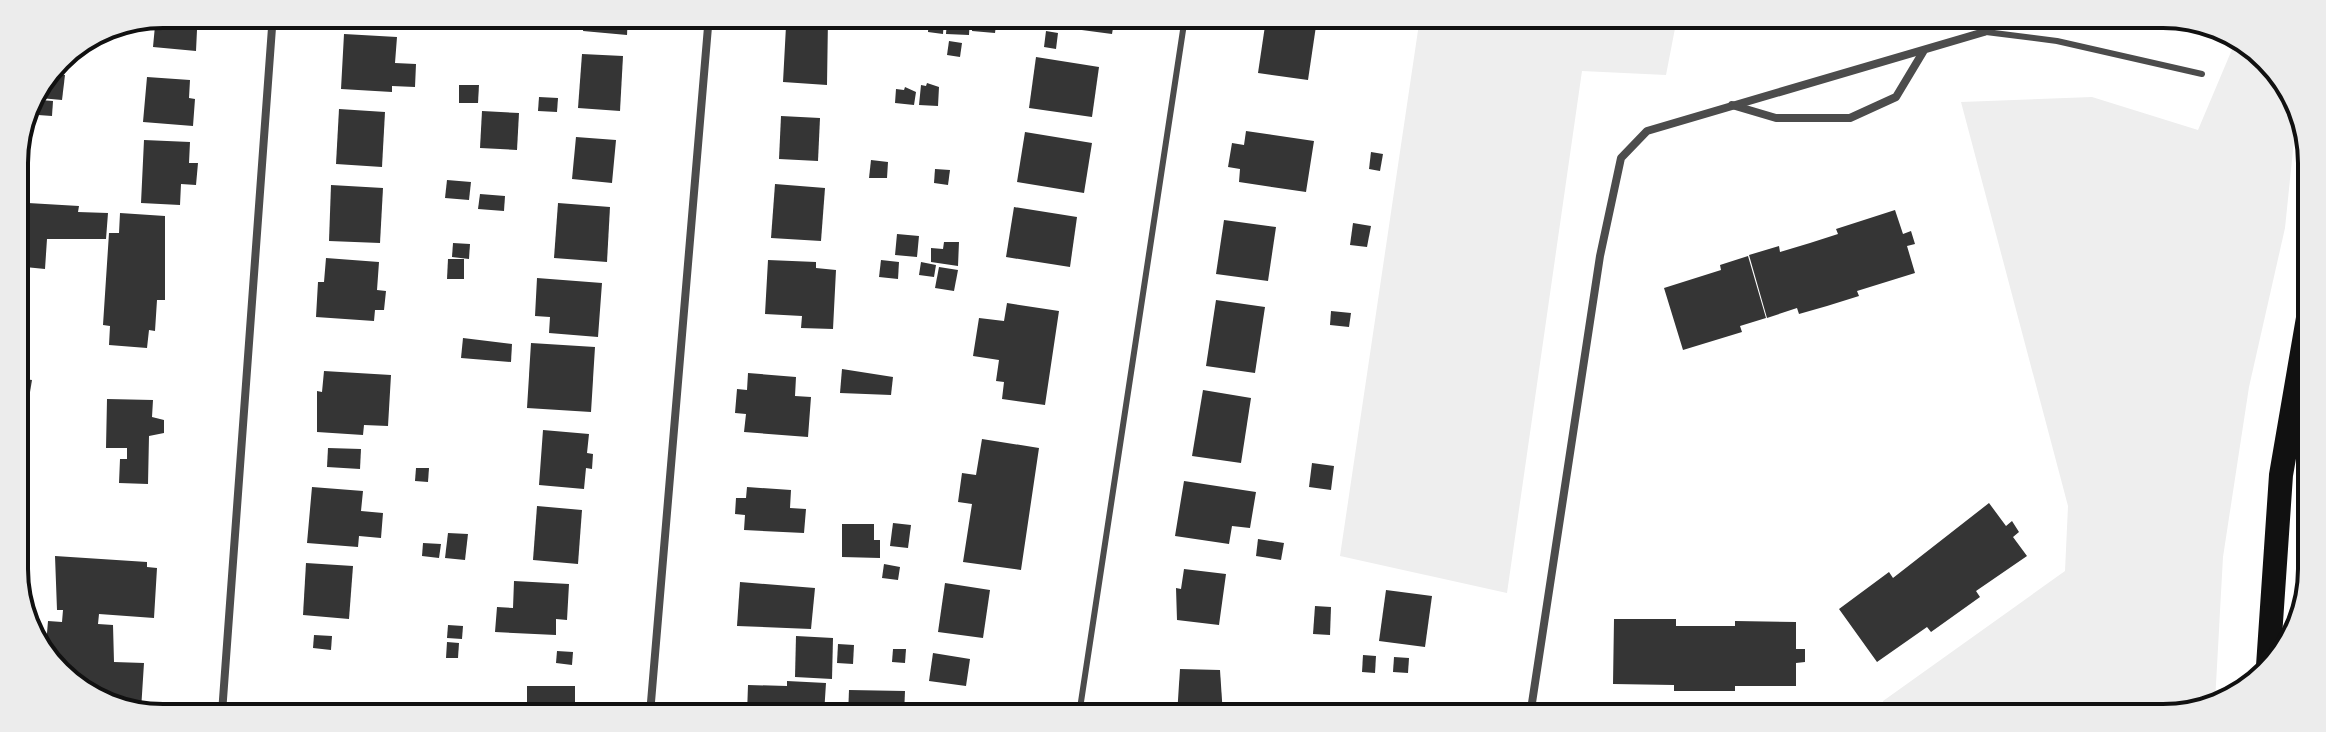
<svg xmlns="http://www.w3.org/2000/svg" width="2326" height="732" font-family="Lora,serif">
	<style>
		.green { fill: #eee }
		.building { fill: #353535 }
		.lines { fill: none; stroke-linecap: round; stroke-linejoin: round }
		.service { stroke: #4c4c4c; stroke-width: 6 }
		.minor { stroke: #4c4c4c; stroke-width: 8 }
		.motorway { stroke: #111; stroke-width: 24 }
		.rim { fill: none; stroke: #111; stroke-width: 4 }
	</style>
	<rect width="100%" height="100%" fill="#fff"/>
	<g class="green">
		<path d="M1420 17 1677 18 1666 75 1582 71 1507 593 1340 556Z"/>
		<path d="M2236 40 2275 64 2297 111 2285 228 2249 387 2223 557 2215 702 2172 718 1882 717 1883 701 2065 571 2068 506 1961 102 2092 97 2198 130Z"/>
	</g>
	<g class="building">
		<path d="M199 14 201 30H197L196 51 153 47 156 15Z"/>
		<path d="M426 15H458V22L426 20Z"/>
		<path d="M585 15H628L627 35 583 31Z"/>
		<path d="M957 16H970L969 35 946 34 947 20 957 21Z"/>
		<path d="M973 16H997L995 33 972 31Z"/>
		<path d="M1061 16H1115L1112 34 1059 27Z"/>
		<path d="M808 17 828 18 827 85 783 82 786 26 808 28Z"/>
		<path d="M929 18 944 20 943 34 928 32Z"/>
		<path d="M1266 19 1316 26 1308 80 1258 73Z"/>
		<path d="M1046 31 1058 33 1056 49 1044 47Z"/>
		<path d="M344 34 397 37 395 63 416 64 415 87 392 86V92L341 89Z"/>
		<path d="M949 41 962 43 960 57 947 55Z"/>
		<path d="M582 54 623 56 620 111 578 108Z"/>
		<path d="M1036 57 1099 67 1092 117 1029 108Z"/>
		<path d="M51 73 65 75 62 100 40 98Z"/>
		<path d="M147 77 190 80 189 98 195 99 193 126 143 122Z"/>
		<path d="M927 83 939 87 938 106 919 105 921 85 926 86Z"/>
		<path d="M459 85H479L478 103H459Z"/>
		<path d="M905 87 916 92 914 105 895 103 896 89 904 90Z"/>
		<path d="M539 97 558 98 557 112 538 111Z"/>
		<path d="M40 100 53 101 52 116 38 115Z"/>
		<path d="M339 109 385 112 382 167 336 164Z"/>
		<path d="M482 111 519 113 517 150 480 148Z"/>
		<path d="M781 116 820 118 818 161 779 159Z"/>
		<path d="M1246 131 1314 141 1306 192 1239 182 1240 169 1228 167 1232 143 1244 145Z"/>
		<path d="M1025 132 1092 143 1084 193 1017 182Z"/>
		<path d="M576 137 616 140 612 183 572 179Z"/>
		<path d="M144 140 190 142 189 163H198L196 185 181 184 180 205 141 203Z"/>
		<path d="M1371 152 1383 154 1380 171 1369 169Z"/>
		<path d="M871 160 888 162 887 178H869Z"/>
		<path d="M935 169 950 170 948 185 934 183Z"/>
		<path d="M447 180 471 182 469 200 445 198Z"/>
		<path d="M775 184 825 188 821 241 771 238Z"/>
		<path d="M331 185 383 188 380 243 329 241Z"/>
		<path d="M480 194 505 196 504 211 478 209Z"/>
		<path d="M28 203 79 206 78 212 108 213 106 239H47L45 269 25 267Z"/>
		<path d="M558 203 610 207 607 262 554 258Z"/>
		<path d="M1014 207 1077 217 1070 267 1006 257Z"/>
		<path d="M1895 210 1903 234 1911 231 1915 244 1907 246 1915 273 1857 291 1859 296 1827 306 1799 314 1797 308 1767 318 1749 255 1779 246 1780 252 1810 243 1838 234 1836 229Z"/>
		<path d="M120 213 165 216V300H157L155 331 149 330 147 348 109 345 110 326 103 325 109 233H119Z"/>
		<path d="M1224 220 1276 227 1268 281 1216 274Z"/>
		<path d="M1353 223 1371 226 1367 247 1350 245Z"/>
		<path d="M897 234 919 236 917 257 895 255Z"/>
		<path d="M944 242H959L958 266 931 262V248L943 249Z"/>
		<path d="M453 243 470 244 469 259 452 257Z"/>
		<path d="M1748 256 1766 318 1740 326 1742 332 1683 350 1664 288 1721 270 1720 265Z"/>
		<path d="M326 258 379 262 377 290 386 291 384 310H375L374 321 316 317 318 282H324Z"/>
		<path d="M448 259H464V279H447Z"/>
		<path d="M768 260 816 262V268L836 270 833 329 801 328 802 316 765 314Z"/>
		<path d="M881 260 899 262 898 279 879 277Z"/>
		<path d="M921 262 936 265 934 277 919 275Z"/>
		<path d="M939 267 958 270 954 291 935 288Z"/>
		<path d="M537 278 602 283 598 337 549 333 550 317 535 316Z"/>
		<path d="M1216 300 1265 307 1255 373 1206 366Z"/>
		<path d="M1007 303 1059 311 1045 405 1002 399 1004 382 996 381 999 360 973 356 979 318 1004 321Z"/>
		<path d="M1331 311 1351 313 1349 327 1330 325Z"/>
		<path d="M463 338 512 344 511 362 461 358Z"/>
		<path d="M531 343 595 347 591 412 527 408Z"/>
		<path d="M842 369 893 377 891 395 840 393Z"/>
		<path d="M324 371 391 375 388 426 364 425 363 435 317 432V391L322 392Z"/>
		<path d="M748 373 796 377 795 396 811 397 808 437 744 432 746 414 735 413 737 389 747 390Z"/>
		<path d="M16 378 32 380 30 392 16 391Z"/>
		<path d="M1203 390 1251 398 1241 463 1192 456Z"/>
		<path d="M107 399 153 400 152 417 164 420V433L149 436 148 484 119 483 120 459H127V448H106Z"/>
		<path d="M543 430 589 434 587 453 593 454 592 469 586 468 584 489 539 485Z"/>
		<path d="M982 439 1039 448 1021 570 963 562 972 504 958 502 962 473 976 475Z"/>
		<path d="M328 448 361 449 360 469 327 467Z"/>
		<path d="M1312 463 1334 466 1331 490 1309 487Z"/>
		<path d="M416 468H429L428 482 415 481Z"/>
		<path d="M1184 481 1256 492 1250 528 1232 526 1229 544 1175 536Z"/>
		<path d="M312 487 363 491 361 511 383 513 381 538 359 536 358 547 307 543Z"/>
		<path d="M747 487 791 490 790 508 806 509 804 533 744 530 745 515 735 514 736 498H746Z"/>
		<path d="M1989 503 2006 526 2012 521 2019 532 2013 537 2027 556 1976 591 1980 597 1931 632 1927 627 1877 662 1839 609 1889 572 1893 578Z"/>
		<path d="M537 506 582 510 578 564 533 560Z"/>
		<path d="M893 523 911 525 908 548 890 546Z"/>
		<path d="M842 524H874V540H880V558L842 557Z"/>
		<path d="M448 533 468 534 465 560 445 558Z"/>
		<path d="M1258 539 1284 543 1281 560 1256 556Z"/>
		<path d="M423 543 441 544 439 558 422 556Z"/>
		<path d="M55 556 147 562V567L157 568 154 618 99 614 98 624 113 625 114 662 144 663 141 710 123 712 51 668 43 650 51 651V645H46L48 621 62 622 63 610H57Z"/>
		<path d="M306 563 353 566 349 619 303 615Z"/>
		<path d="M884 564 900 567 898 580 882 578Z"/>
		<path d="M1184 569 1226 574 1219 625 1177 620 1176 588 1181 589Z"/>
		<path d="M514 581 569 584 567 620 556 619V635L495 632 497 607 513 608Z"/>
		<path d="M740 582 815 588 811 629 737 626Z"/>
		<path d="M945 583 990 590 983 638 938 632Z"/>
		<path d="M1386 590 1432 596 1425 647 1379 641Z"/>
		<path d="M1315 606 1331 607 1330 635 1313 634Z"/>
		<path d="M1614 619H1676V626H1735V621L1796 622V649H1805V662L1796 663V686H1735V691H1674V685L1613 684Z"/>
		<path d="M448 625 463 626 462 639 447 638Z"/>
		<path d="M314 635 332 636 331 650 313 648Z"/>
		<path d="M796 636 833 638 832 679 795 677Z"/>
		<path d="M447 642 459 643 458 658H446Z"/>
		<path d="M838 644 854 645 853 664 837 663Z"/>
		<path d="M893 649H906L905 663 892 662Z"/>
		<path d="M557 651 573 652 572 665 556 663Z"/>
		<path d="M933 653 970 659 966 686 929 681Z"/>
		<path d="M1363 655 1376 656 1375 673 1362 672Z"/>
		<path d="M1394 657 1409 658 1408 673 1393 672Z"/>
		<path d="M1180 669 1220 670 1223 715H1177Z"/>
		<path d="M787 681 826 683 824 714H747L748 685 787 686Z"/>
		<rect x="527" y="686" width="48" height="28"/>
		<path d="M849 690 905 691 904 715H848Z"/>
		<path d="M352 703 416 706V713H351Z"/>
		<path d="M498 708V714H464V709Z"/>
	</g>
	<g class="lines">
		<g class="service">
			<path d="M1986 32 2057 41 2202 74"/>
			<path d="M1079 715 1185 17"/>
		</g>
		<g class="minor">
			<path d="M1732 105 1776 118H1850L1896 97 1923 52"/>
			<path d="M222 713 273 14"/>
			<path d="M650 714 709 15"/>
			<path d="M1530 716 1600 256 1621 158 1647 131 1984 32 2007 19"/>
		</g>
		<path class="motorway" d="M2268 666 2281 475 2308 318"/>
	</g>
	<path d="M0 0H2326V732H0ZM163 28H2163A135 135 0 0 1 2298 163V569A135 135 0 0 1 2163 704H163A135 135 0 0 1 28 569V163A135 135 0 0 1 163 28Z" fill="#ececec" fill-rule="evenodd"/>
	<path class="rim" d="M163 28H2163A135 135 0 0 1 2298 163V569A135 135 0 0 1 2163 704H163A135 135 0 0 1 28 569V163A135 135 0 0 1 163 28Z"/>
</svg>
